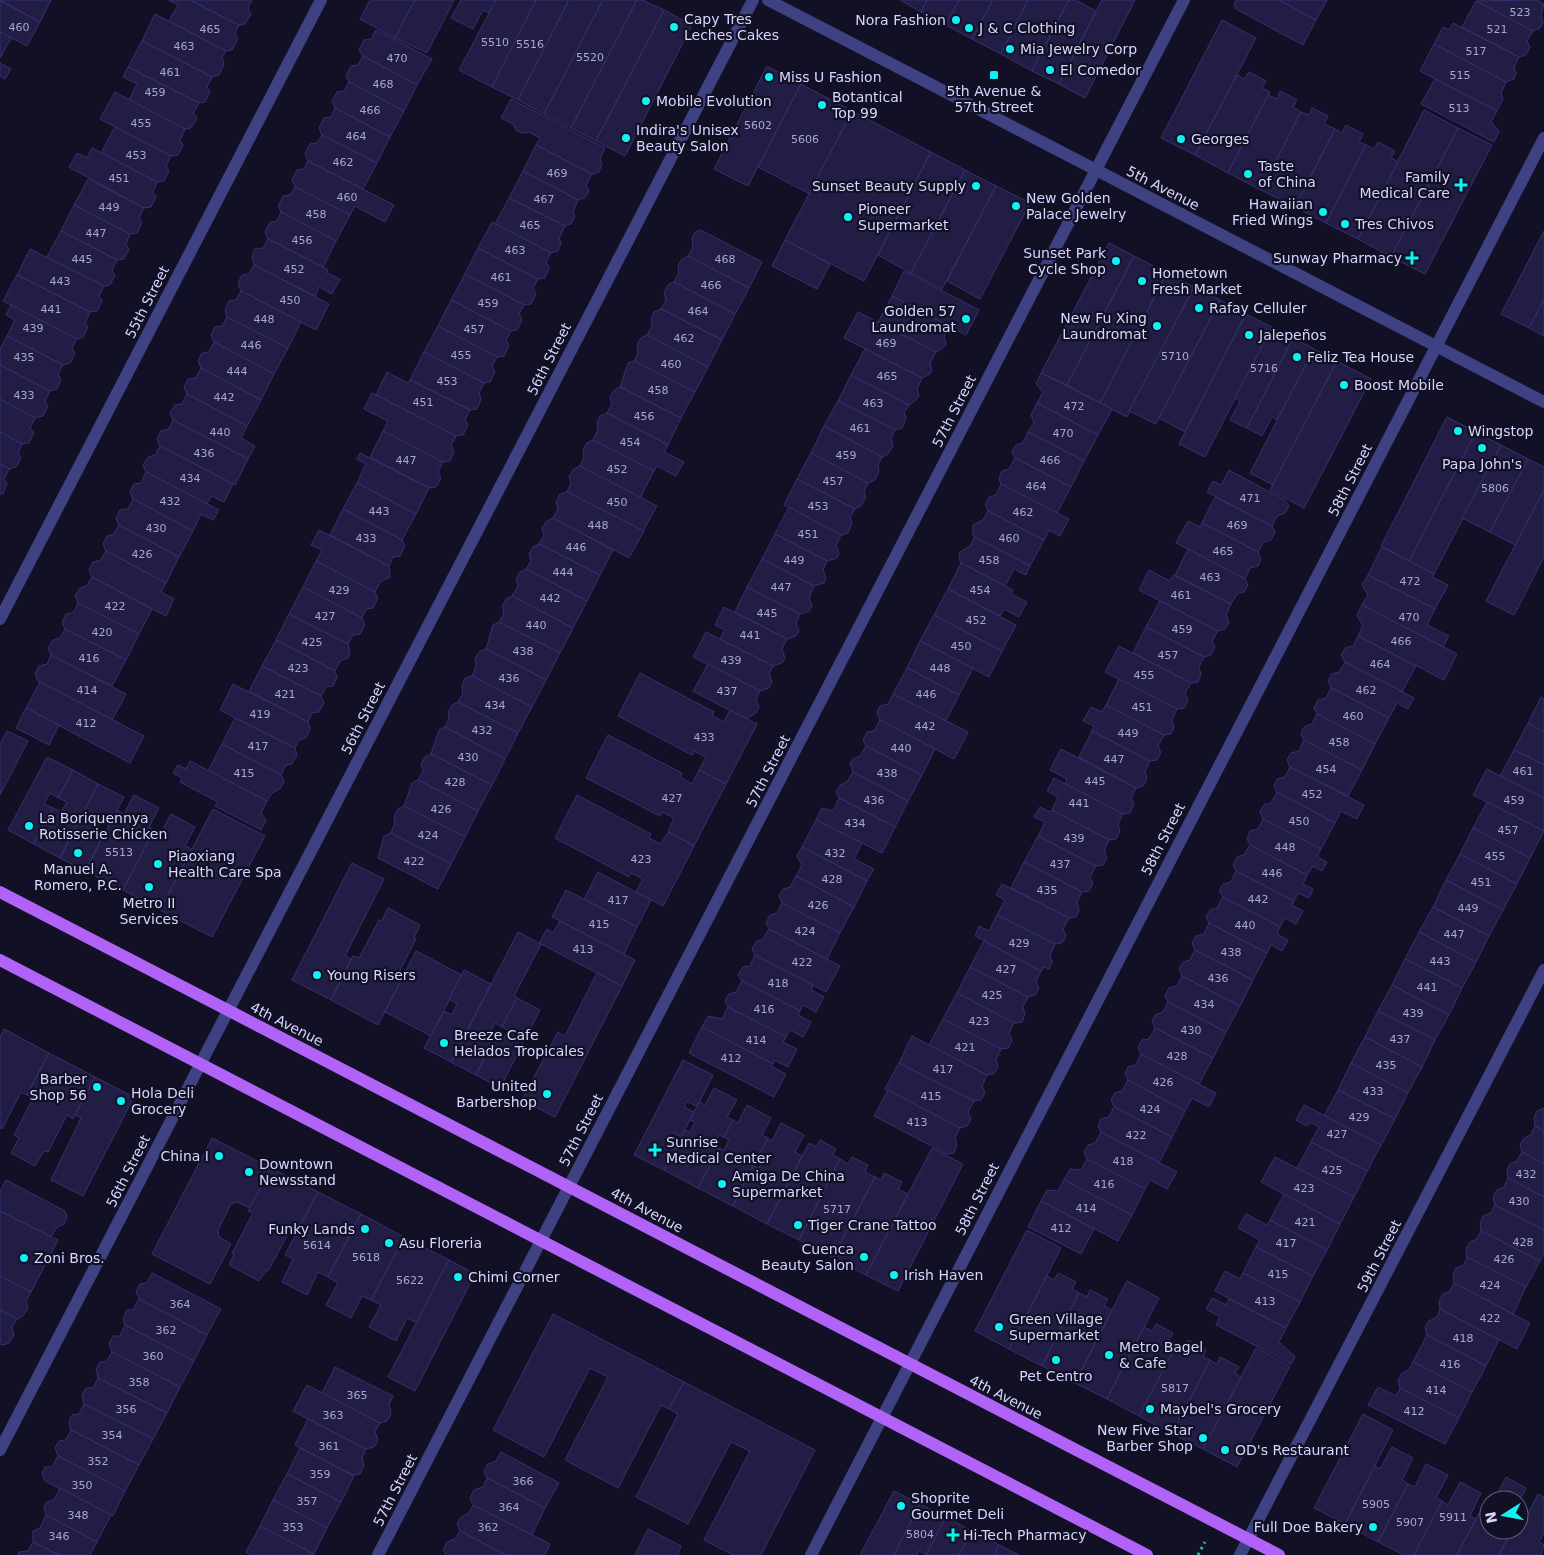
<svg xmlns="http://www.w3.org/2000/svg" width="1544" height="1555" font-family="'DejaVu Sans',sans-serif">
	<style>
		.building { fill: #211d45; stroke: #373070 }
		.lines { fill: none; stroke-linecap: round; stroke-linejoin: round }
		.path { stroke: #36b29e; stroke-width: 3; stroke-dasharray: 2.5 4; stroke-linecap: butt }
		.minor { stroke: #3e4282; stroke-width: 12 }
		.major { stroke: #b163f7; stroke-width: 12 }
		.poi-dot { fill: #0df2f3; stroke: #121025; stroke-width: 2 }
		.labels { text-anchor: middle; stroke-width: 4.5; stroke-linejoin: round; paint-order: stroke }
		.number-label { font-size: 11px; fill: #aaa8cf }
		.poi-label { font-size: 14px; fill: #d7d6fd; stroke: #121025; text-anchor: start }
		.street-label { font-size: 14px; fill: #d7d6fd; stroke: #121025 }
	</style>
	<rect width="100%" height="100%" fill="#121025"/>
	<g class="building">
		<path d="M0 0H51L40 22Z"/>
		<path d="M169 0H190L239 25 235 33 238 39 232 50 226 51 169 21 178 5Z"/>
		<path d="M190 0H252L248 8 251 14 245 24 239 25Z"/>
		<path d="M370 0H415L395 38 360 19Z"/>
		<path d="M415 0H454L427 53 395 38Z"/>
		<path d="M461 0H496L489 13 483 10 473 29 451 18Z"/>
		<path d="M496 0H536L492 87 459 70Z"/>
		<path d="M536 0H569L518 100 492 87Z"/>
		<path d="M569 0H603L544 114 518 100Z"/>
		<path d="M603 0H637L571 128 544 114Z"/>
		<path d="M637 0H643L664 10 596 141 571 128Z"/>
		<path d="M900 0H927L921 12Z"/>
		<path d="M927 0H959L946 25 921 12Z"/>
		<path d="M959 0H993L972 39 946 25Z"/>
		<path d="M993 0H1028L1001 54 972 39Z"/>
		<path d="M1028 0H1069L1032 71 1001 54Z"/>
		<path d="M1069 0H1076L1096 11 1059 84 1032 71Z"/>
		<path d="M1102 0H1135L1085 98 1059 84Z"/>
		<path d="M1236 0H1279L1316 20 1303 45 1236 9 1234 4Z"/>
		<path d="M1279 0H1327L1316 20Z"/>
		<path d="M1537 0 1544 4 1541 15 1543 22 1540 28 1533 31 1476 1Z"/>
		<path d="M0 1 40 22 27 46 0 32Z"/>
		<path d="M1476 1 1533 31 1527 41 1530 47 1526 55 1519 57 1462 27Z"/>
		<path d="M664 10 692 25 625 156 596 141Z"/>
		<path d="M155 14 226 51 222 58 224 64 219 75 212 77 142 41Z"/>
		<path d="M1222 20 1256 38 1195 155 1161 138Z"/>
		<path d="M1453 23 1519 57 1514 67 1516 73 1514 79 1506 82 1434 44 1443 27 1449 30Z"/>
		<path d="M376 30 432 59 417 85 363 56 359 50 364 40 371 39Z"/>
		<path d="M0 32 11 38 0 58Z"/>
		<path d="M142 41 212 77 207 87 210 92 205 102 199 103 128 67Z"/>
		<path d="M1434 44 1506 82 1501 93 1503 99 1497 111 1420 71Z"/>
		<path d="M363 56 417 85 404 111 349 82 346 75 351 66 358 65Z"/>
		<path d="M0 63 11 69 5 79 0 76Z"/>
		<path d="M767 66 801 84 748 186 714 169Z"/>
		<path d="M128 67 199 103 193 113 197 118 191 128 185 129 129 100 137 84 123 77Z"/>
		<path d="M1249 72 1266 81 1262 88 1270 92 1228 173 1195 155 1237 75 1244 79Z"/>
		<path d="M1435 79 1497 111 1491 122 1499 131 1494 142 1421 104Z"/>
		<path d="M349 82 404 111 390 137 335 108 332 101 337 92 344 91Z"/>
		<path d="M801 84 852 111 810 194 758 167Z"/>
		<path d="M1280 91 1297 100 1293 107 1301 112 1261 190 1228 173 1268 95 1277 99Z"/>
		<path d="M115 92 185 129 180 140 183 145 178 155 171 156 100 119Z"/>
		<path d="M511 99 605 148 600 159 602 164 599 172 592 174 536 145 540 138 529 132 522 133 516 130 513 124 501 118Z"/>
		<path d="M335 108 390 137 377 163 322 135 319 128 324 118 331 117Z"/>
		<path d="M1312 108 1328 116 1324 124 1335 129 1295 207 1261 190 1301 112 1309 115Z"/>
		<path d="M1424 110 1458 128 1391 257 1358 239Z"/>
		<path d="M852 111 931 152 864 281 785 240Z"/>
		<path d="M1346 125 1363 134 1359 142 1366 145 1326 223 1295 207 1335 129 1342 133Z"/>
		<path d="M115 127 171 156 166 166 169 171 164 181 157 182 101 153Z"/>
		<path d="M1458 128 1492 145 1425 274 1391 257Z"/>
		<path d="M322 135 377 163 363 189 308 161 305 154 310 144 317 143Z"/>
		<path d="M1378 142 1395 151 1391 158 1398 162 1358 239 1326 223 1366 145 1374 149Z"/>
		<path d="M536 145 592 174 586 185 589 191 585 198 578 200 523 171Z"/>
		<path d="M92 148 157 182 153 192 156 197 151 207 144 208 69 167 77 153 87 158Z"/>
		<path d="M931 152 965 170 911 273 878 255Z"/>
		<path d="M308 161 394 205 385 222 355 206 350 215 295 187 292 180 297 170 304 169Z"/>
		<path d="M965 170 996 186 942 289 911 273Z"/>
		<path d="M523 171 578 200 573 212 575 216 571 224 565 226 509 198Z"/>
		<path d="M88 179 144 208 139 218 142 223 137 233 130 234 74 205Z"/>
		<path d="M996 186 1030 203 980 299 947 281Z"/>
		<path d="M295 187 350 215 336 241 281 212 278 206 283 196 290 195Z"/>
		<path d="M509 198 565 226 559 238 561 243 558 251 551 253 495 224Z"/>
		<path d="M74 205 130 234 126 244 129 249 124 259 117 260 61 231Z"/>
		<path d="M281 212 336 241 323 267 268 239 265 232 270 222 277 221Z"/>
		<path d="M492 222 551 253 546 262 549 268 545 278 538 279 478 248Z"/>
		<path d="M701 230 762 262 749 288 688 256 693 247 692 239 695 232Z"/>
		<path d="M61 231 117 260 112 270 115 275 110 285 104 286 47 257Z"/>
		<path d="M1544 231V299L1529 328 1501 314Z"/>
		<path d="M268 239 323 267 328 270 327 273 340 279 332 294 319 287 315 296 254 265 252 257 255 249 263 248Z"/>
		<path d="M785 240 830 264 817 289 772 266Z"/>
		<path d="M1109 243 1134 256 1067 385 1041 373Z"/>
		<path d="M478 248 538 279 533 288 536 294 531 304 524 305 465 274Z"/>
		<path d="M30 249 104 286 99 296 102 301 97 311 90 312 17 275Z"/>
		<path d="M688 256 749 288 735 314 674 282 679 273 678 266 682 259Z"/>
		<path d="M1134 256 1167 273 1100 403 1067 385Z"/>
		<path d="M254 265 329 304 316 330 241 291 238 283 242 275 249 274Z"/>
		<path d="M904 271 979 310 966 335 892 296Z"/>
		<path d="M1167 273 1194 287 1127 417 1100 403Z"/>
		<path d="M465 274 524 305 519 314 522 320 517 330 511 331 451 300Z"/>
		<path d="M17 275 90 312 85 323 88 327 83 337 77 339 3 301Z"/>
		<path d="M674 282 735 314 722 340 661 309 666 300 664 292 668 285Z"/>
		<path d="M1194 287 1220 300 1156 424 1129 411Z"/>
		<path d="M241 291 301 322 288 348 227 317 225 310 229 301 236 300Z"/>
		<path d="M892 296 949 326 944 337 946 344 943 348 936 352 878 322Z"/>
		<path d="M1544 299V336L1529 328Z"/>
		<path d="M451 300 511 331 506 340 509 346 504 356 497 357 438 326Z"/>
		<path d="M1220 300 1246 314 1185 432 1159 418Z"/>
		<path d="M11 305 77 339 72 348 75 354 70 363 63 365 7 336 15 320 6 315Z"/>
		<path d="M661 309 722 340 708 367 647 335 652 326 651 319 654 312Z"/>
		<path d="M858 312 936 352 930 363 932 370 930 374 922 378 844 338Z"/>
		<path d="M1246 314 1272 327 1205 457 1179 444Z"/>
		<path d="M227 317 288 348 274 374 214 342 211 335 215 327 222 326Z"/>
		<path d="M438 326 497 357 492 366 495 372 490 382 484 383 424 352Z"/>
		<path d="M1272 327 1293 338 1247 428 1230 420 1240 401 1235 398Z"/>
		<path d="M647 335 708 367 695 392 634 361 638 353 637 345 641 338Z"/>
		<path d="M7 336 63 365 58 374 61 380 57 389 50 391 0 365V349Z"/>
		<path d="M1293 338 1314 349 1277 420 1272 417 1262 436 1247 428Z"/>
		<path d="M214 342 274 374 261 400 201 368 198 361 202 353 209 352Z"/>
		<path d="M865 349 922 378 917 389 919 396 916 400 909 405 851 375Z"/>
		<path d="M1314 349 1337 361 1273 485 1250 473Z"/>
		<path d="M424 352 484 383 479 393 481 399 477 409 470 410 410 380Z"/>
		<path d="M634 361 695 392 681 418 620 387 628 363Z"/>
		<path d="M1337 361 1371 379 1304 508 1270 490Z"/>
		<path d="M0 365 50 391 45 401 48 406 43 416 35 418 0 399Z"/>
		<path d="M201 368 261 400 247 426 187 394 184 387 188 379 196 378Z"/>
		<path d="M387 372 408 383 410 380 470 410 465 419 468 425 463 435 456 436 376 395Z"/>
		<path d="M1041 373 1112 409 1098 435 1037 403 1043 392 1036 384Z"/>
		<path d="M851 375 909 405 904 412 906 419 902 428 895 430 838 401Z"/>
		<path d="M620 387 681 418 668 445 607 413 612 404 610 397 614 390Z"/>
		<path d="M372 393 456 436 451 445 454 451 450 461 443 462 383 431 388 421 364 409Z"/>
		<path d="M187 394 247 426 241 438 255 446 248 459 173 420 170 413 175 405 182 404Z"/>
		<path d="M0 399 35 418 30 428 34 433 29 443 22 444 0 432Z"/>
		<path d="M838 401 895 430 891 438 893 446 888 454 882 457 824 426Z"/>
		<path d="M1037 403 1098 435 1084 461 1028 432 1034 422 1031 415Z"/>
		<path d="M607 413 668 445 664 452 684 462 676 476 657 466 654 471 593 440 598 430 597 423 600 416Z"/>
		<path d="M1447 417 1476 432 1409 561 1381 546Z"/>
		<path d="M173 420 248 459 235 485 160 446 157 439 161 431 169 429Z"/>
		<path d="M824 426 882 457 878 465 879 471 875 480 868 483 811 453Z"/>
		<path d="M383 431 443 462 438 472 441 478 436 487 429 488 370 457Z"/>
		<path d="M0 432 22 444 18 453 21 458 16 467 9 469 0 464Z"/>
		<path d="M1028 432 1084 461 1071 487 1015 458 1012 452 1016 445 1023 443Z"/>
		<path d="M1476 432 1501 445 1434 574 1409 561Z"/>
		<path d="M593 440 654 471 640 498 580 466 584 457 583 450 587 443Z"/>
		<path d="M1501 445 1528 459 1490 532 1462 518Z"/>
		<path d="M160 446 233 484 224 502 211 496 207 504 146 472 143 465 148 457 155 455Z"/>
		<path d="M360 453 429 488 416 514 357 483 366 464 357 459Z"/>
		<path d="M811 453 868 483 864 491 866 497 861 506 855 509 797 479Z"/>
		<path d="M1015 458 1071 487 1057 513 1001 484 999 478 1002 471 1009 469Z"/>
		<path d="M1528 459 1544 467V490L1515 545 1490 532Z"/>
		<path d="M0 464 9 469 4 479 7 484 3 494H0Z"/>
		<path d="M580 466 657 506 643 531 567 492 571 483 569 476 574 469Z"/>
		<path d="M1229 470 1285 500 1289 506 1285 513 1277 516 1272 526 1207 492 1213 481 1221 485Z"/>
		<path d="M146 472 219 510 213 520 201 514 193 531 133 499 130 492 134 484 141 483Z"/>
		<path d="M797 479 855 509 850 517 852 523 848 533 841 535 784 505Z"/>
		<path d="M357 483 416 514 402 540 343 509Z"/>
		<path d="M1001 484 1069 519 1060 536 1049 530 1044 540 988 511 985 504 989 497 996 495Z"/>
		<path d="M1544 490V557L1514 615 1486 601Z"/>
		<path d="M567 492 644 531 629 558 553 518 558 509 556 502 560 494Z"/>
		<path d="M1215 497 1272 526 1275 532 1271 540 1264 542 1258 552 1202 523Z"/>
		<path d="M133 499 193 531 179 557 119 525 116 518 120 510 128 509Z"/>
		<path d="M789 507 841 535 836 545 839 553 837 558 827 561 775 534Z"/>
		<path d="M343 509 402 540 405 546 400 556 393 557 389 566 330 535Z"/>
		<path d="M988 511 1044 540 1030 566 973 536V525L983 520Z"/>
		<path d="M553 518 613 550 600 575 539 544 544 535 542 528 547 521Z"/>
		<path d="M1188 521 1200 527 1202 523 1258 552 1261 559 1258 566 1250 568 1245 579 1176 543Z"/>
		<path d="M119 525 179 557 166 583 106 551 103 544 107 536 114 534Z"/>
		<path d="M319 530 389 566 390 577 380 582 375 592 316 561 322 550 311 545Z"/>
		<path d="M775 534 827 561 823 570 826 578 824 583 814 586 762 559Z"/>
		<path d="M975 537 1030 566 1026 575 1014 569 1005 586 961 563 959 558 960 552 970 546Z"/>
		<path d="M539 544 600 575 587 601 526 569 531 561 529 554 533 547Z"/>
		<path d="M1382 547 1434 574 1432 577 1448 585 1435 609 1368 575Z"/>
		<path d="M1188 549 1245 579 1248 585 1244 592 1237 594 1231 604 1175 575Z"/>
		<path d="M106 551 166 583 161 592 174 599 166 616 92 577 89 570 93 562 101 560Z"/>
		<path d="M762 559 814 586 809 598 812 606 809 611 800 614 747 587Z"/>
		<path d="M316 561 375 592 378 598 373 608 366 609 362 618 303 587Z"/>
		<path d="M961 563 1013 590 1011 594 1027 602 1019 617 1004 609 1000 616 948 589Z"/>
		<path d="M526 569 587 601 573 628 512 596 518 586 516 579 520 572Z"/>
		<path d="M1149 570 1170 581 1173 575 1231 604 1226 615 1229 622 1225 629 1218 631 1139 590Z"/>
		<path d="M1368 575 1435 609 1427 625 1449 636 1443 647 1362 605 1368 595 1362 585Z"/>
		<path d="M92 577 152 609 139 634 78 603 75 596 80 588 87 586Z"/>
		<path d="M303 587 362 618 365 625 360 634 353 635 348 644 289 614Z"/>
		<path d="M747 587 800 614 796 623 799 631 796 636 787 639 735 612Z"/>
		<path d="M948 589 1016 625 1002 651 934 615Z"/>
		<path d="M512 596 573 628 560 653 499 622 504 614 502 606 506 599Z"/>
		<path d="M1160 601 1218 631 1212 641 1215 648 1211 655 1204 657 1146 627Z"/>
		<path d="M78 603 139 634 126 660 65 629 62 622 66 614 74 612Z"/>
		<path d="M1362 605 1457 654 1444 680 1358 636 1363 626 1357 615Z"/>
		<path d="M724 607 787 639 782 649 785 658 782 663 773 666 720 639 725 630 715 625Z"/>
		<path d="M289 614 348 644 350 653 348 658 340 661 335 671 276 640Z"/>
		<path d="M934 615 1002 651 989 677 920 641Z"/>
		<path d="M499 622 560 653 546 680 486 649 493 625Z"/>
		<path d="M1146 627 1204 657 1199 667 1201 674 1198 682 1191 683 1133 653Z"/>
		<path d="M65 629 126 660 112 686 51 655 48 648 53 640 60 638Z"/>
		<path d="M706 632 773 666 769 674 772 682 769 688 760 691 693 657Z"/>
		<path d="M1358 636 1416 666 1402 692 1345 662 1341 655 1345 648 1353 646Z"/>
		<path d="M276 640 335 671 337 677 333 686 326 687 321 696 262 666Z"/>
		<path d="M920 641 973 668 959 695 907 668Z"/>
		<path d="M1119 646 1191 683 1185 693 1188 701 1184 708 1177 709 1105 672Z"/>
		<path d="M486 649 546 680 532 707 472 676 476 666 475 659 479 652Z"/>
		<path d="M51 655 126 694 112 720 38 681 35 674 39 666 47 664Z"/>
		<path d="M1345 662 1414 698 1408 709 1397 703 1389 718 1331 688 1328 681 1332 674 1339 672Z"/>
		<path d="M708 664 760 691 756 699 759 707 756 713 746 719 693 691Z"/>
		<path d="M262 666 321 696 324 703 319 712 312 713 308 722 249 691Z"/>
		<path d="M907 668 959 695 946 721 893 694Z"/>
		<path d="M640 673 714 712 712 716 724 722 730 710 757 724 726 784 699 770 706 757 694 751 692 755 618 716Z"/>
		<path d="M472 676 532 707 518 733 458 702 463 693 462 685 465 678Z"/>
		<path d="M1119 679 1177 709 1172 720 1174 727 1171 734 1164 735 1106 705Z"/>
		<path d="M40 682 144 736 130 763 26 708Z"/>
		<path d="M233 684 308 722 310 729 306 738 299 740 295 748 220 710Z"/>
		<path d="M1331 688 1389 718 1375 744 1317 714 1314 708 1318 700 1326 698Z"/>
		<path d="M893 694 968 732 954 759 880 720 877 713 880 706 888 704Z"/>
		<path d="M1541 697 1544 699V732L1528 723Z"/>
		<path d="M458 702 518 733 505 759 445 727 449 719 448 712 452 705Z"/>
		<path d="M1106 705 1164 735 1158 746 1161 753 1157 760 1150 761 1092 731 1094 726 1083 721 1091 707 1102 712Z"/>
		<path d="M26 708 59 725 49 745 16 728Z"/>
		<path d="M1317 714 1375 744 1362 770 1304 740 1301 734 1304 727 1312 724Z"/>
		<path d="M235 718 295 748 297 755 292 764 286 765 281 775 222 744Z"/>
		<path d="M880 720 935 749 922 775 866 746 863 740 867 732 874 731Z"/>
		<path d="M1528 723 1544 732V765L1514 750Z"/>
		<path d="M445 727 505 759 492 785 431 754 439 730Z"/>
		<path d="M7 731 28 741 0 795V744Z"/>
		<path d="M1092 731 1150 761 1145 772 1147 779 1143 786 1136 788 1079 757Z"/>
		<path d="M608 735 682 773 680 777 692 784 699 770 726 784 694 846 668 832 674 818 662 812 660 816 586 778Z"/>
		<path d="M1304 740 1362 770 1348 796 1290 767 1287 760 1291 753 1299 751Z"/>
		<path d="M222 744 281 775 284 781 281 788 272 793 267 801 208 771Z"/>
		<path d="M866 746 922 775 908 801 853 772 850 764 853 759 860 756Z"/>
		<path d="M1061 749 1136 788 1131 798 1134 805 1130 813 1123 814 1065 784 1067 779 1050 770Z"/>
		<path d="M1514 750 1544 765V798L1500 776Z"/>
		<path d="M431 754 492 785 478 811 418 780 423 771 421 764 425 757Z"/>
		<path d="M47 757 73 770 58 798 50 793 44 804 53 808 34 844 8 830Z"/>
		<path d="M190 761 267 801 261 813 266 820 261 830 215 806 218 802 180 782 182 778 173 773 178 765 186 769Z"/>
		<path d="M1290 767 1364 805 1357 819 1341 811 1335 823 1277 792 1274 786 1277 779 1285 777Z"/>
		<path d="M1487 769 1544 798V831L1473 795Z"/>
		<path d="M73 770 98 784 60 858 34 844 53 808 61 812 67 802 58 798Z"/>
		<path d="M853 772 908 801 895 827 839 798 836 792 840 785 847 782Z"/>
		<path d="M1054 778 1123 814 1118 824 1120 831 1116 839 1109 840 1052 810 1058 797 1047 791Z"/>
		<path d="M418 780 478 811 465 837 404 806 412 783Z"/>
		<path d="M98 784 124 797 110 824 101 819 96 830 104 834 85 871 60 858Z"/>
		<path d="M1277 792 1335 823 1321 849 1263 819 1260 812 1264 805 1271 803Z"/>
		<path d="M134 795 159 808 149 827 154 830 123 890 85 871 117 810 124 814Z"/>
		<path d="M577 795 651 834 649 838 661 844 668 832 694 846 663 906 636 892 643 879 631 873 629 877 555 838Z"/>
		<path d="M839 798 895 827 882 853 816 820 822 808 833 811Z"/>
		<path d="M1487 802 1544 831 1530 858 1473 828Z"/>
		<path d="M404 806 465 837 451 864 391 833 395 823 394 816 398 809Z"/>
		<path d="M1040 807 1050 812 1052 810 1109 840 1104 851 1107 858 1103 865 1096 866 1038 836 1045 822 1034 817Z"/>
		<path d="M213 809 265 836 212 937 160 910Z"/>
		<path d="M171 814 195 827 185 846 192 849 160 910 123 890 154 830 161 833Z"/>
		<path d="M1263 819 1321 849 1317 857 1327 862 1322 871 1313 866 1307 875 1250 845 1247 839 1250 831 1258 829Z"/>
		<path d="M816 820 862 843 854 859 874 869 867 881 802 847Z"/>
		<path d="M1473 828 1530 858 1517 884 1460 854Z"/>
		<path d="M391 833 451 864 438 889 378 858 384 836Z"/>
		<path d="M1038 836 1096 866 1090 877 1093 883 1089 891 1082 892 1024 862Z"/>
		<path d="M1250 845 1307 875 1303 884 1313 889 1309 898 1298 893 1294 901 1236 871 1233 865 1237 857 1244 855Z"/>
		<path d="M802 847 867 881 854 907 796 876 802 865 797 856Z"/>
		<path d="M1460 854 1517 884 1503 910 1446 880Z"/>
		<path d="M1024 862 1082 892 1077 902 1079 910 1076 917 1069 918 1011 888Z"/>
		<path d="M352 863 384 879 345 956 351 959 331 1000 292 980Z"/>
		<path d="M1236 871 1294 901 1292 905 1303 911 1296 924 1285 918 1280 927 1223 897 1219 891 1223 884 1231 882Z"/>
		<path d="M598 872 651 900 637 927 584 899Z"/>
		<path d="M796 876 854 907 840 933 782 903 779 896 783 889 790 887Z"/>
		<path d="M1446 880 1503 910 1489 936 1433 907Z"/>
		<path d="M1002 884 1069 918 1063 929 1066 936 1062 943 1055 944 997 915 1005 900 996 895Z"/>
		<path d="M566 890 637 927 624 954 552 917Z"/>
		<path d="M1223 897 1280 927 1277 934 1288 940 1282 951 1271 945 1267 953 1209 923 1206 917 1210 910 1217 908Z"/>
		<path d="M782 903 840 933 827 959 769 929 766 923 770 915 777 913Z"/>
		<path d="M1433 907 1489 936 1476 962 1419 932Z"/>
		<path d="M388 908 420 925 414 938 416 939 396 978 401 980 378 1025 331 1000 353 956 359 958 379 920 382 921Z"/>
		<path d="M997 915 1055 944 1050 955 1052 962 1049 969 1044 967 1041 971 975 936 979 926 989 931Z"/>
		<path d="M560 921 635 960 622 986 539 943 547 929 553 933Z"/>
		<path d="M1209 923 1267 953 1253 980 1195 950 1192 943 1196 936 1204 934Z"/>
		<path d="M769 929 840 966 826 992 755 955 752 949 756 942 763 939Z"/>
		<path d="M518 932 541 944 514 996 517 998 502 1027 495 1023 489 1034 495 1037 476 1075 451 1062Z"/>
		<path d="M1419 932 1476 962 1462 988 1405 959Z"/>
		<path d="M984 941 1041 971 1036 981 1039 988 1035 995 1028 997 970 967Z"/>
		<path d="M1195 950 1253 980 1240 1006 1182 976 1179 969 1183 962 1190 960Z"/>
		<path d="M416 951 462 975 431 1036 385 1012Z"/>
		<path d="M755 955 813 985 811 990 824 997 816 1012 803 1005 800 1011 742 981 738 975 743 967 750 966Z"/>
		<path d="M1405 959 1462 988 1449 1015 1392 985Z"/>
		<path d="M970 967 1028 997 1023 1007 1025 1014 1022 1022 1014 1023 957 993Z"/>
		<path d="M464 970 491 984 451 1062 424 1048 444 1011 452 1015 457 1004 449 999Z"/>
		<path d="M597 973 622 986 555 1117 522 1100 558 1032 565 1036Z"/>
		<path d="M1182 976 1240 1006 1226 1032 1168 1002 1165 996 1169 988 1177 986Z"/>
		<path d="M742 981 800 1011 798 1015 811 1022 803 1037 790 1030 786 1037 728 1007 725 1001 729 994 736 992Z"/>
		<path d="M1392 985 1449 1015 1435 1040 1378 1011Z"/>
		<path d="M957 993 1014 1023 1009 1033 1012 1041 1008 1048 1001 1049 943 1019Z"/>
		<path d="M517 998 540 1010 500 1088 476 1075 495 1037 502 1041 508 1030 502 1027Z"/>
		<path d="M1168 1002 1226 1032 1213 1058 1155 1028 1152 1021 1155 1015 1163 1012Z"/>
		<path d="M728 1007 786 1037 783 1042 797 1049 788 1067 774 1060 773 1064 702 1027 708 1016 722 1019Z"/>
		<path d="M1378 1011 1435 1040 1422 1067 1365 1037Z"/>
		<path d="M943 1019 1001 1049 996 1060 998 1067 994 1074 987 1075 929 1045Z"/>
		<path d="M702 1027 773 1064 771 1066 786 1074 774 1097 689 1053Z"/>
		<path d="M1155 1028 1213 1058 1199 1084 1141 1054 1138 1048 1142 1040 1149 1039Z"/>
		<path d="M4 1029 49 1053 27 1095 21 1092 2 1129 0 1128V1037Z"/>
		<path d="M912 1036 987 1075 982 1086 985 1093 981 1100 974 1101 899 1063Z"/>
		<path d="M1365 1037 1422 1067 1408 1093 1351 1063Z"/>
		<path d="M49 1053 95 1077 73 1119 67 1115 48 1152 44 1151 35 1166 11 1153 19 1138 14 1135 33 1098 27 1095Z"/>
		<path d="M1141 1054 1216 1093 1209 1107 1192 1098 1185 1111 1128 1080 1125 1074 1128 1067 1136 1065Z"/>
		<path d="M683 1060 713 1075 697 1107 687 1101 684 1107 694 1112 681 1137 671 1132 668 1137 679 1142 664 1170 634 1155Z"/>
		<path d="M899 1063 974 1101 968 1112 971 1119 967 1126 960 1128 885 1089Z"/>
		<path d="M1351 1063 1408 1093 1395 1119 1338 1090Z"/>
		<path d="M95 1077 134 1097 83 1196 51 1180 81 1118 75 1115Z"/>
		<path d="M1128 1080 1185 1111 1172 1137 1114 1107 1111 1100 1115 1093 1122 1091Z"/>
		<path d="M714 1088 737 1100 727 1117 733 1120 724 1137 719 1135 714 1145 719 1148 698 1188 664 1170 685 1130 690 1132 695 1122 690 1120 699 1102 705 1105Z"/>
		<path d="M888 1090 960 1128 955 1138 957 1145 954 1153 947 1154 874 1116Z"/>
		<path d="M1338 1090 1395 1119 1381 1145 1324 1116Z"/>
		<path d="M747 1105 771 1118 762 1135 768 1138 759 1155 753 1152 748 1163 753 1166 733 1206 698 1188 719 1148 724 1150 729 1140 724 1137 733 1120 738 1123Z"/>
		<path d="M1304 1105 1381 1145 1367 1171 1311 1142 1319 1127 1310 1122 1307 1126 1296 1120Z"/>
		<path d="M1114 1107 1172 1137 1159 1163 1101 1132 1098 1126 1101 1119 1109 1117Z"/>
		<path d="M1544 1108V1131L1535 1126 1534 1118 1537 1111Z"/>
		<path d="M781 1123 804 1135 795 1152 802 1156 793 1173 788 1170 782 1180 788 1183 767 1224 733 1206 753 1166 759 1168 764 1158 759 1155 768 1138 772 1141Z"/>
		<path d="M1535 1126 1544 1131V1164L1522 1152 1520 1145 1524 1138 1531 1135Z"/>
		<path d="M1101 1132 1177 1172 1167 1189 1150 1180 1145 1189 1087 1159 1084 1152 1088 1145 1095 1143Z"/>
		<path d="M212 1138 271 1168 250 1208 237 1202 231 1204 218 1230 219 1237 231 1244 210 1284 152 1254Z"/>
		<path d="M820 1140 836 1149 833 1155 840 1159 799 1240 767 1224 809 1143 817 1147Z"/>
		<path d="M1311 1142 1367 1171 1354 1197 1297 1168Z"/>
		<path d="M932 1148 963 1164 898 1291 866 1275Z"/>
		<path d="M1522 1152 1544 1164V1197L1508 1178 1507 1170 1510 1164 1517 1161Z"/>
		<path d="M852 1157 868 1165 865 1172 875 1177 833 1258 799 1240 840 1159 848 1164Z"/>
		<path d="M1275 1157 1354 1197 1340 1224 1261 1182Z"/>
		<path d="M1087 1159 1145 1189 1132 1215 1064 1180 1070 1169 1081 1170Z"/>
		<path d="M271 1168 318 1192 295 1235 289 1232 268 1271 266 1270 259 1281 229 1265 234 1254 232 1253 253 1213 248 1211Z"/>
		<path d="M884 1173 902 1182 898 1189 908 1194 866 1275 833 1258 875 1177 881 1180Z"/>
		<path d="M1508 1178 1544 1197V1230L1495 1205 1493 1197 1497 1190 1504 1187Z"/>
		<path d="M6 1180 65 1211 67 1217 64 1224 57 1227 51 1237 0 1211V1191Z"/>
		<path d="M1064 1180 1132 1215 1118 1241 1041 1201 1047 1190 1058 1191Z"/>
		<path d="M318 1192 361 1214 328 1277 318 1272 307 1295 282 1282 293 1259 285 1255Z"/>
		<path d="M1284 1194 1340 1224 1327 1250 1270 1220Z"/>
		<path d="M1041 1201 1094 1229 1081 1254 1028 1227Z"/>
		<path d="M1495 1205 1544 1230V1253L1540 1261 1481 1231 1480 1223 1483 1216 1491 1213Z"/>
		<path d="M0 1211 58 1240 31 1292 0 1276Z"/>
		<path d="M361 1214 404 1237 371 1300 362 1296 351 1318 326 1305 338 1283 328 1277Z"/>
		<path d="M1246 1214 1267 1225 1270 1220 1327 1250 1313 1276 1256 1247 1260 1240 1238 1228Z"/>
		<path d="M1027 1230 1061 1248 1009 1349 975 1331Z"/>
		<path d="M1481 1231 1540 1261 1526 1287 1467 1257 1466 1249 1470 1242 1477 1239Z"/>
		<path d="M404 1237 449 1260 417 1323 407 1318 396 1341 369 1327 381 1305 371 1300Z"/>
		<path d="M1256 1247 1313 1276 1300 1302 1243 1273Z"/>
		<path d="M1467 1257 1526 1287 1513 1314 1454 1283 1453 1275 1456 1268 1464 1265Z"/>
		<path d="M449 1260 475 1274 415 1391 388 1377Z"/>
		<path d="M1225 1271 1240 1279 1243 1273 1300 1302 1286 1328 1215 1291Z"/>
		<path d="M152 1273 221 1309 207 1335 139 1299 136 1291 140 1284 147 1283Z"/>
		<path d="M1058 1273 1076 1282 1072 1289 1079 1293 1042 1366 1009 1349 1047 1276 1054 1280Z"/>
		<path d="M0 1276 31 1292 26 1301 28 1308 23 1316 17 1319 0 1310Z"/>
		<path d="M1127 1281 1159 1298 1107 1399 1075 1383Z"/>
		<path d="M1454 1283 1530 1323 1517 1349 1440 1309 1439 1301 1443 1294 1450 1291Z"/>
		<path d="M1090 1290 1108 1299 1104 1306 1112 1310 1075 1383 1042 1366 1079 1293 1087 1297Z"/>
		<path d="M1212 1298 1226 1305 1229 1299 1286 1328 1279 1342 1295 1357 1291 1364 1216 1325 1220 1317 1206 1309Z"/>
		<path d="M139 1299 207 1335 194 1361 125 1325 123 1318 127 1310H133Z"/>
		<path d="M1440 1309 1499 1340 1486 1366 1427 1335 1425 1327 1429 1321 1437 1317Z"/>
		<path d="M0 1310 17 1319 12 1327 14 1335 9 1343 3 1345 0 1344Z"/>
		<path d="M553 1314 684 1382 669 1409 661 1405 618 1488 565 1460 608 1377 590 1368 544 1457 493 1430Z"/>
		<path d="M1156 1324 1173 1333 1169 1340 1177 1344 1139 1416 1107 1399 1144 1327 1152 1331Z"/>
		<path d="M125 1325 194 1361 180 1387 112 1352 109 1344 113 1336H120Z"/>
		<path d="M1427 1335 1486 1366 1472 1392 1413 1362Z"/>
		<path d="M1188 1340 1206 1350 1203 1357 1210 1360 1172 1434 1139 1416 1177 1344 1184 1347Z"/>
		<path d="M1256 1348 1290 1366 1237 1467 1203 1449Z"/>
		<path d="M112 1352 180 1387 167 1413 98 1378 96 1369 100 1362H106Z"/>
		<path d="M1220 1357 1239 1367 1235 1373 1241 1377 1203 1449 1172 1434 1210 1360 1217 1364Z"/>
		<path d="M1413 1362 1472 1392 1459 1418 1400 1388 1398 1380 1402 1373 1409 1370Z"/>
		<path d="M335 1367 393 1396 389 1405 391 1414 387 1421 380 1423 322 1393Z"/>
		<path d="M98 1378 167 1413 153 1439 84 1404 82 1396 86 1388H93Z"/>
		<path d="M684 1382 815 1450 761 1555H733L704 1540 750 1451 731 1442 688 1524 636 1497 678 1414 669 1409Z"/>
		<path d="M307 1385 380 1423 375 1431 378 1440 374 1447 366 1449 293 1411Z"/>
		<path d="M1378 1387 1396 1396 1400 1388 1459 1418 1445 1444 1368 1405Z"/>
		<path d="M84 1404 153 1439 139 1465 71 1430 69 1422 72 1415 79 1414Z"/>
		<path d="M1363 1414 1393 1430 1345 1524 1314 1508Z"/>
		<path d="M308 1419 366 1449 362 1458 364 1466 360 1474 353 1475 295 1445Z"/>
		<path d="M71 1430 139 1465 125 1491 58 1456 55 1448 59 1441 66 1440Z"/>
		<path d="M1392 1447 1413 1458 1402 1480 1408 1484 1378 1542 1345 1524 1375 1466 1380 1469Z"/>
		<path d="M300 1448 354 1476 341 1502 287 1474Z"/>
		<path d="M501 1452 559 1483 545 1508 487 1478 484 1472 488 1464 496 1461Z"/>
		<path d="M58 1456 125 1491 113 1516 45 1481 42 1474 45 1467H52Z"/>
		<path d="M1426 1464 1448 1475 1436 1498 1442 1501 1414 1555H1404L1378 1542 1408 1484 1415 1487Z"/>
		<path d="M287 1474 341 1502 327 1528 273 1500Z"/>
		<path d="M1506 1477 1526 1488 1519 1502V1500H1494Z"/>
		<path d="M487 1478 545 1508 532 1535 473 1505 470 1498 474 1490 483 1487Z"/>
		<path d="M1460 1482 1481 1493 1470 1516 1476 1519 1457 1555H1414L1442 1501 1448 1505Z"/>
		<path d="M60 1488 111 1515 97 1542 46 1515 44 1507 47 1502 54 1500Z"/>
		<path d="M894 1491 920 1504 894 1555H860Z"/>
		<path d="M1538 1494 1544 1497V1533L1539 1542 1544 1545 1541 1555H1499L1512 1530 1519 1531Z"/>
		<path d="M273 1500 327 1528 314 1554 260 1526Z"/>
		<path d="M920 1504 946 1517 926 1555 919 1551 917 1555H894Z"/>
		<path d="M473 1505 550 1544 545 1555H506L460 1531 457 1524 461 1517 469 1513Z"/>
		<path d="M1489 1509V1530H1512L1499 1555H1457L1480 1511 1486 1514Z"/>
		<path d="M46 1515 97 1542 90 1555H59L33 1542V1531L40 1528Z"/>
		<path d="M946 1517 972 1531 959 1555H926Z"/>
		<path d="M260 1526 314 1554 313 1555H251L246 1552Z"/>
		<path d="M648 1529 681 1546 678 1555H635Z"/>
		<path d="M460 1531 506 1555H446L443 1550 447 1542 455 1539Z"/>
		<path d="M972 1531 999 1545 994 1555H959Z"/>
		<path d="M33 1542 59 1555H18L19 1552 28 1551Z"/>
		<path d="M999 1545 1019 1555H994Z"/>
	</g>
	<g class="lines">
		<path class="path" d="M1198 1555 1205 1542"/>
		<g class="minor">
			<path d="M768 0 1544 402"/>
			<path d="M0 619 321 0"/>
			<path d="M0 1450 753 0"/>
			<path d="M378 1555 1184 0"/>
			<path d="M811 1555 1544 138"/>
			<path d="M1240 1555 1544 970"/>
		</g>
		<g class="major">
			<path d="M0 892 1279 1555"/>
			<path d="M0 960 1147 1555"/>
		</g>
	</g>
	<g class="poi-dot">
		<circle cx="956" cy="20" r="5"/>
		<circle cx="674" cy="27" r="5"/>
		<circle cx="969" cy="28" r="5"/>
		<circle cx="1010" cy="49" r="5"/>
		<circle cx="1050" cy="70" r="5"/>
		<rect x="989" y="70" width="10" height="10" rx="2.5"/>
		<circle cx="769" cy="77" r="5"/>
		<circle cx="646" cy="101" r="5"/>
		<circle cx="822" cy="105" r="5"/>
		<circle cx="626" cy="138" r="5"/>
		<circle cx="1181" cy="139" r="5"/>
		<circle cx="1248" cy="174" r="5"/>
		<path d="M1458.5 177.5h5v5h5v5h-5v5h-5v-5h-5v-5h5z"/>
		<circle cx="976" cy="186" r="5"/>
		<circle cx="1016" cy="206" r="5"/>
		<circle cx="1323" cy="212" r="5"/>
		<circle cx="848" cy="217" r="5"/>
		<circle cx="1345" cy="224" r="5"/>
		<path d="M1409.5 250.5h5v5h5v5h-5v5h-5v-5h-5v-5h5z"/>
		<circle cx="1116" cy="261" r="5"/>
		<circle cx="1142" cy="281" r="5"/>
		<circle cx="1199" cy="308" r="5"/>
		<circle cx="966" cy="319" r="5"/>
		<circle cx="1157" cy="326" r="5"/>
		<circle cx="1249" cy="335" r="5"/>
		<circle cx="1297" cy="357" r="5"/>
		<circle cx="1344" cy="385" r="5"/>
		<circle cx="1458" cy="431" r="5"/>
		<circle cx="1482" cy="448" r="5"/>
		<circle cx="29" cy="826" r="5"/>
		<circle cx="78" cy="853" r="5"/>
		<circle cx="158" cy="864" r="5"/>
		<circle cx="149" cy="887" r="5"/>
		<circle cx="317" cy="975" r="5"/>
		<circle cx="444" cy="1043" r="5"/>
		<circle cx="97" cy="1087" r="5"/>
		<circle cx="547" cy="1094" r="5"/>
		<circle cx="121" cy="1101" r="5"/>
		<path d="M652.5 1142.5h5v5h5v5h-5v5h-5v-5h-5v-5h5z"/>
		<circle cx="219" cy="1156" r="5"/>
		<circle cx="249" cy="1172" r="5"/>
		<circle cx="722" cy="1184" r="5"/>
		<circle cx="798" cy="1225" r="5"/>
		<circle cx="365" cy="1229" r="5"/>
		<circle cx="389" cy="1243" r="5"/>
		<circle cx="864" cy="1257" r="5"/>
		<circle cx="24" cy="1258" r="5"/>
		<circle cx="894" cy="1275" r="5"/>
		<circle cx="458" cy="1277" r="5"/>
		<circle cx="999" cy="1327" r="5"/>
		<circle cx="1109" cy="1355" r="5"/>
		<circle cx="1056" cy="1360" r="5"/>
		<circle cx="1150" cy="1409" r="5"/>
		<circle cx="1203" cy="1438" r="5"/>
		<circle cx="1225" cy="1450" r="5"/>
		<circle cx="901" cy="1506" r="5"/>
		<circle cx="1373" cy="1527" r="5"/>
		<path d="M950.5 1527.5h5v5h5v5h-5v5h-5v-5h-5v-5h5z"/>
	</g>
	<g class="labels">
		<g class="number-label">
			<text x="1520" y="16">523</text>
			<text x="19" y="31">460</text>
			<text x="210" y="33">465</text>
			<text x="1497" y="33">521</text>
			<text x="495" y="46">5510</text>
			<text x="530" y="48">5516</text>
			<text x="184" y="50">463</text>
			<text x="1476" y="55">517</text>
			<text x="590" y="61">5520</text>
			<text x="397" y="62">470</text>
			<text x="170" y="76">461</text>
			<text x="1460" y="79">515</text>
			<text x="383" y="88">468</text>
			<text x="155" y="96">459</text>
			<text x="1459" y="112">513</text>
			<text x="370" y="114">466</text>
			<text x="141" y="127">455</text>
			<text x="758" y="129">5602</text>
			<text x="356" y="140">464</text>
			<text x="805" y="143">5606</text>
			<text x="136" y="159">453</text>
			<text x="343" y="166">462</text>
			<text x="557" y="177">469</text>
			<text x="119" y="182">451</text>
			<text x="347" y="201">460</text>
			<text x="544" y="203">467</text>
			<text x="109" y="211">449</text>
			<text x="316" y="218">458</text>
			<text x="530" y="229">465</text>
			<text x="96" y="237">447</text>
			<text x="302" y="244">456</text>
			<text x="515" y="254">463</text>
			<text x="82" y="263">445</text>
			<text x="725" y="263">468</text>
			<text x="294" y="273">452</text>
			<text x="501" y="281">461</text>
			<text x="60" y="285">443</text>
			<text x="711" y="289">466</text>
			<text x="290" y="304">450</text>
			<text x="488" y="307">459</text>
			<text x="51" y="313">441</text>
			<text x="698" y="315">464</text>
			<text x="264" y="323">448</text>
			<text x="33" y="332">439</text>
			<text x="474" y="333">457</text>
			<text x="684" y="342">462</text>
			<text x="886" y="347">469</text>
			<text x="251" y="349">446</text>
			<text x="461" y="359">455</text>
			<text x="1175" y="360">5710</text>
			<text x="24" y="361">435</text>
			<text x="671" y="368">460</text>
			<text x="1264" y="372">5716</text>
			<text x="237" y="375">444</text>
			<text x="887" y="380">465</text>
			<text x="447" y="385">453</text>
			<text x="658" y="394">458</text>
			<text x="24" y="399">433</text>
			<text x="224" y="401">442</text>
			<text x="423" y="406">451</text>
			<text x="873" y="407">463</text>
			<text x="1074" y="410">472</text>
			<text x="644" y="420">456</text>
			<text x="860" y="432">461</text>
			<text x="220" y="436">440</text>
			<text x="1063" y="437">470</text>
			<text x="630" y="446">454</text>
			<text x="204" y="457">436</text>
			<text x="846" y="459">459</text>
			<text x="406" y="464">447</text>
			<text x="1050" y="464">466</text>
			<text x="617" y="473">452</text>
			<text x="190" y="482">434</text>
			<text x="833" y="485">457</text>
			<text x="1036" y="490">464</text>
			<text x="1495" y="492">5806</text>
			<text x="1250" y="502">471</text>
			<text x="170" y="505">432</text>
			<text x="617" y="506">450</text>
			<text x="818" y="510">453</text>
			<text x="379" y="515">443</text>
			<text x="1023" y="516">462</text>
			<text x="598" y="529">448</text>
			<text x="1237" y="529">469</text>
			<text x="156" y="532">430</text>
			<text x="808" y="538">451</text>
			<text x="366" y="542">433</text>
			<text x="1009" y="542">460</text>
			<text x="576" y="551">446</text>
			<text x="1223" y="555">465</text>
			<text x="142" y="558">426</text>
			<text x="794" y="564">449</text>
			<text x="989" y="564">458</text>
			<text x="563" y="576">444</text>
			<text x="1210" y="581">463</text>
			<text x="1410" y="585">472</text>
			<text x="781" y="591">447</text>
			<text x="339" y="594">429</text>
			<text x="980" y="594">454</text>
			<text x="1181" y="599">461</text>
			<text x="550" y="602">442</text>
			<text x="115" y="610">422</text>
			<text x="767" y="617">445</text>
			<text x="325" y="620">427</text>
			<text x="1409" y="621">470</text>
			<text x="976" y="624">452</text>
			<text x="536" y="629">440</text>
			<text x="1182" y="633">459</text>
			<text x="102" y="636">420</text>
			<text x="750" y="639">441</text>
			<text x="1401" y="645">466</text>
			<text x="312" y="646">425</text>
			<text x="961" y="650">450</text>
			<text x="523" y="655">438</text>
			<text x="1168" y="659">457</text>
			<text x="89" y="662">416</text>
			<text x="731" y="664">439</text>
			<text x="1380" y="668">464</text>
			<text x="298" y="672">423</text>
			<text x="940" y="672">448</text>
			<text x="1144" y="679">455</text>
			<text x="509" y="682">436</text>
			<text x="87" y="694">414</text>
			<text x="1366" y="694">462</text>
			<text x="727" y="695">437</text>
			<text x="285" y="698">421</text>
			<text x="926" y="698">446</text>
			<text x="495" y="709">434</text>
			<text x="1142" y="711">451</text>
			<text x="260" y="718">419</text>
			<text x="1353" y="720">460</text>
			<text x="86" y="727">412</text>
			<text x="925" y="730">442</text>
			<text x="482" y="734">432</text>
			<text x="1128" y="737">449</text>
			<text x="704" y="741">433</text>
			<text x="1339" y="746">458</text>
			<text x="258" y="750">417</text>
			<text x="901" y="752">440</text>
			<text x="468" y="761">430</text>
			<text x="1114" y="763">447</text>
			<text x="1326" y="773">454</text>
			<text x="1523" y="775">461</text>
			<text x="244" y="777">415</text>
			<text x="887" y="777">438</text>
			<text x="1095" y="785">445</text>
			<text x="455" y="786">428</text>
			<text x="1312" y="798">452</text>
			<text x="672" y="802">427</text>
			<text x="874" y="804">436</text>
			<text x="1514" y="804">459</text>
			<text x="1079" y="807">441</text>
			<text x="441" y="813">426</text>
			<text x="1299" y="825">450</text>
			<text x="855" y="827">434</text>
			<text x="1508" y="834">457</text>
			<text x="428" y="839">424</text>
			<text x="1074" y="842">439</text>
			<text x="1285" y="851">448</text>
			<text x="119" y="856">5513</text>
			<text x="835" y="857">432</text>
			<text x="1495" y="860">455</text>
			<text x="641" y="863">423</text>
			<text x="414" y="865">422</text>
			<text x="1060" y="868">437</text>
			<text x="1272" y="877">446</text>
			<text x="832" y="883">428</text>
			<text x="1481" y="886">451</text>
			<text x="1047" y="894">435</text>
			<text x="1258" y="903">442</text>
			<text x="618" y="904">417</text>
			<text x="818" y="909">426</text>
			<text x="1468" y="912">449</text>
			<text x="599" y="928">415</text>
			<text x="1245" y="929">440</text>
			<text x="805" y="935">424</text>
			<text x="1454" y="938">447</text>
			<text x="1019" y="947">429</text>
			<text x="583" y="953">413</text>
			<text x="1231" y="956">438</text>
			<text x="1440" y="965">443</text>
			<text x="802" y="966">422</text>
			<text x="1006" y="973">427</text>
			<text x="1218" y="982">436</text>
			<text x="778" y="987">418</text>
			<text x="1427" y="991">441</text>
			<text x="992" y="999">425</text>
			<text x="1204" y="1008">434</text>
			<text x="764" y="1013">416</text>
			<text x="1413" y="1017">439</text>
			<text x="979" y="1025">423</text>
			<text x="1191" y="1034">430</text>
			<text x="1400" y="1043">437</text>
			<text x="756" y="1044">414</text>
			<text x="965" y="1051">421</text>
			<text x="1177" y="1060">428</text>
			<text x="731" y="1062">412</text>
			<text x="1386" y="1069">435</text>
			<text x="943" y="1073">417</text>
			<text x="1163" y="1086">426</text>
			<text x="1373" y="1095">433</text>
			<text x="931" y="1100">415</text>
			<text x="1150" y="1113">424</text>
			<text x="1359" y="1121">429</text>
			<text x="917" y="1126">413</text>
			<text x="1337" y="1138">427</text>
			<text x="1136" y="1139">422</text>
			<text x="1123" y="1165">418</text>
			<text x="1332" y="1174">425</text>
			<text x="1526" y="1178">432</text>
			<text x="1104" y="1188">416</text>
			<text x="1304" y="1192">423</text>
			<text x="1519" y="1205">430</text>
			<text x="1086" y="1212">414</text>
			<text x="837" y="1213">5717</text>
			<text x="1305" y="1226">421</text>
			<text x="1061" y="1232">412</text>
			<text x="1523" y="1246">428</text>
			<text x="1286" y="1247">417</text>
			<text x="317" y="1249">5614</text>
			<text x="366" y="1261">5618</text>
			<text x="1504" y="1263">426</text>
			<text x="1278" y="1278">415</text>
			<text x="410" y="1284">5622</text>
			<text x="1490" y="1289">424</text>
			<text x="1265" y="1305">413</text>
			<text x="180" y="1308">364</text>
			<text x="1490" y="1322">422</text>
			<text x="166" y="1334">362</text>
			<text x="1463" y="1342">418</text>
			<text x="153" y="1360">360</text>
			<text x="1450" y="1368">416</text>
			<text x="139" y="1386">358</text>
			<text x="1175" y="1392">5817</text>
			<text x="1436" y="1394">414</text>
			<text x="357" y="1399">365</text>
			<text x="126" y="1413">356</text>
			<text x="1414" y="1415">412</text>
			<text x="333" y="1419">363</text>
			<text x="112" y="1439">354</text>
			<text x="329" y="1450">361</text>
			<text x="98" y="1465">352</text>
			<text x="320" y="1478">359</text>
			<text x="523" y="1485">366</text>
			<text x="82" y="1489">350</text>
			<text x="307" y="1505">357</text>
			<text x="1376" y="1508">5905</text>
			<text x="509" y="1511">364</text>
			<text x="78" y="1519">348</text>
			<text x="1453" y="1521">5911</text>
			<text x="1410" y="1526">5907</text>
			<text x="293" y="1531">353</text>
			<text x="488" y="1531">362</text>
			<text x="920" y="1538">5804</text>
			<text x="59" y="1540">346</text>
		</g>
		<g class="poi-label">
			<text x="684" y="24">Capy Tres<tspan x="684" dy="16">Leches Cakes</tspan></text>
			<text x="946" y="25" text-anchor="end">Nora Fashion</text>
			<text x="979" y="33">J &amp; C Clothing</text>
			<text x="1020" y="54">Mia Jewelry Corp</text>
			<text x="1060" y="75">El Comedor</text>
			<text x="779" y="82">Miss U Fashion</text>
			<text x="994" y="96" text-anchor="middle">5th Avenue &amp;<tspan x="994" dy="16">57th Street</tspan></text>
			<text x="832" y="102">Botantical<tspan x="832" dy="16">Top 99</tspan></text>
			<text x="656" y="106">Mobile Evolution</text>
			<text x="636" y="135">Indira's Unisex<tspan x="636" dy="16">Beauty Salon</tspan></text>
			<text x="1191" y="144">Georges</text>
			<text x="1258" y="171">Taste<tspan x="1258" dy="16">of China</tspan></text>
			<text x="1450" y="182" text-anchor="end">Family<tspan x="1450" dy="16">Medical Care</tspan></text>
			<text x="966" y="191" text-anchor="end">Sunset Beauty Supply</text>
			<text x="1026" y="203">New Golden<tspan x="1026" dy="16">Palace Jewelry</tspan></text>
			<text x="1313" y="209" text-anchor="end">Hawaiian<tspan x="1313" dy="16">Fried Wings</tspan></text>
			<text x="858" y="214">Pioneer<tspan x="858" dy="16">Supermarket</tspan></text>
			<text x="1355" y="229">Tres Chivos</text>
			<text x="1106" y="258" text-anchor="end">Sunset Park<tspan x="1106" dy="16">Cycle Shop</tspan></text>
			<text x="1402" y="263" text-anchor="end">Sunway Pharmacy</text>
			<text x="1152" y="278">Hometown<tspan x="1152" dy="16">Fresh Market</tspan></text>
			<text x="1209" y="313">Rafay Celluler</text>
			<text x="956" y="316" text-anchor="end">Golden 57<tspan x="956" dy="16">Laundromat</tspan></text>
			<text x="1147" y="323" text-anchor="end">New Fu Xing<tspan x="1147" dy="16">Laundromat</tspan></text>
			<text x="1259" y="340">Jalepeños</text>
			<text x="1307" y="362">Feliz Tea House</text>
			<text x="1354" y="390">Boost Mobile</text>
			<text x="1468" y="436">Wingstop</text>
			<text x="1482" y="469" text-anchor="middle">Papa John's</text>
			<text x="39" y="823">La Boriquennya<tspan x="39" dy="16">Rotisserie Chicken</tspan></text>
			<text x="168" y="861">Piaoxiang<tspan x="168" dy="16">Health Care Spa</tspan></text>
			<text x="78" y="874" text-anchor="middle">Manuel A.<tspan x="78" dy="16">Romero, P.C.</tspan></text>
			<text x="149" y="908" text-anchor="middle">Metro II<tspan x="149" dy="16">Services</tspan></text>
			<text x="327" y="980">Young Risers</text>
			<text x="454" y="1040">Breeze Cafe<tspan x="454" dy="16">Helados Tropicales</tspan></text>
			<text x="87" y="1084" text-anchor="end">Barber<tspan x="87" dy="16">Shop 56</tspan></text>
			<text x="537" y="1091" text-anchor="end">United<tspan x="537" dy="16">Barbershop</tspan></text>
			<text x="131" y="1098">Hola Deli<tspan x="131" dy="16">Grocery</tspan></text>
			<text x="666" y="1147">Sunrise<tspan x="666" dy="16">Medical Center</tspan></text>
			<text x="209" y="1161" text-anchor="end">China I</text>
			<text x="259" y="1169">Downtown<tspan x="259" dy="16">Newsstand</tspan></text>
			<text x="732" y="1181">Amiga De China<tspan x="732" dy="16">Supermarket</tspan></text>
			<text x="808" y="1230">Tiger Crane Tattoo</text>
			<text x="355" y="1234" text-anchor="end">Funky Lands</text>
			<text x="399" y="1248">Asu Floreria</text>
			<text x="854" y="1254" text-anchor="end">Cuenca<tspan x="854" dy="16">Beauty Salon</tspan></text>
			<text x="34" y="1263">Zoni Bros.</text>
			<text x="904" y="1280">Irish Haven</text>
			<text x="468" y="1282">Chimi Corner</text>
			<text x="1009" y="1324">Green Village<tspan x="1009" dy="16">Supermarket</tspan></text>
			<text x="1119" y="1352">Metro Bagel<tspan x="1119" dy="16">&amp; Cafe</tspan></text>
			<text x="1056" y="1381" text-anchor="middle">Pet Centro</text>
			<text x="1160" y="1414">Maybel's Grocery</text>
			<text x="1193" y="1435" text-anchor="end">New Five Star<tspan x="1193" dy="16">Barber Shop</tspan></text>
			<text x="1235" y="1455">OD's Restaurant</text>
			<text x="911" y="1503">Shoprite<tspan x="911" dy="16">Gourmet Deli</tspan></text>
			<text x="1363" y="1532" text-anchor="end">Full Doe Bakery</text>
			<text x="963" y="1540">Hi-Tech Pharmacy</text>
		</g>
		<g class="street-label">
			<text transform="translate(1163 188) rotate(27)" y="5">5th Avenue</text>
			<text transform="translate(147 302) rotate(-63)" y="5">55th Street</text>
			<text transform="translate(549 359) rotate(-63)" y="5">56th Street</text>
			<text transform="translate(954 411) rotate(-63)" y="5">57th Street</text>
			<text transform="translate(1350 480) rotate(-63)" y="5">58th Street</text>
			<text transform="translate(363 718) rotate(-63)" y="5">56th Street</text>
			<text transform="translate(768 771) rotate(-63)" y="5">57th Street</text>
			<text transform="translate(1163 839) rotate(-63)" y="5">58th Street</text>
			<text transform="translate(287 1024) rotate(27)" y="5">4th Avenue</text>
			<text transform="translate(581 1130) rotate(-63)" y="5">57th Street</text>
			<text transform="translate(128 1171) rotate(-63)" y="5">56th Street</text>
			<text transform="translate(977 1199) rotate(-63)" y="5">58th Street</text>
			<text transform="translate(647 1210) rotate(28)" y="5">4th Avenue</text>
			<text transform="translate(1379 1256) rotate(-63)" y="5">59th Street</text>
			<text transform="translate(1006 1397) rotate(27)" y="5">4th Avenue</text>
			<text transform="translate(395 1490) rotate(-63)" y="5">57th Street</text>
		</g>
	</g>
	<g transform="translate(1504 1515) rotate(259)"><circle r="24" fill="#121025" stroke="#615f7b"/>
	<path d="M0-4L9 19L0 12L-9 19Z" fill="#0df2f3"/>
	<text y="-8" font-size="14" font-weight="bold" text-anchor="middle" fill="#d7d6fd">N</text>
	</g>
</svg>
